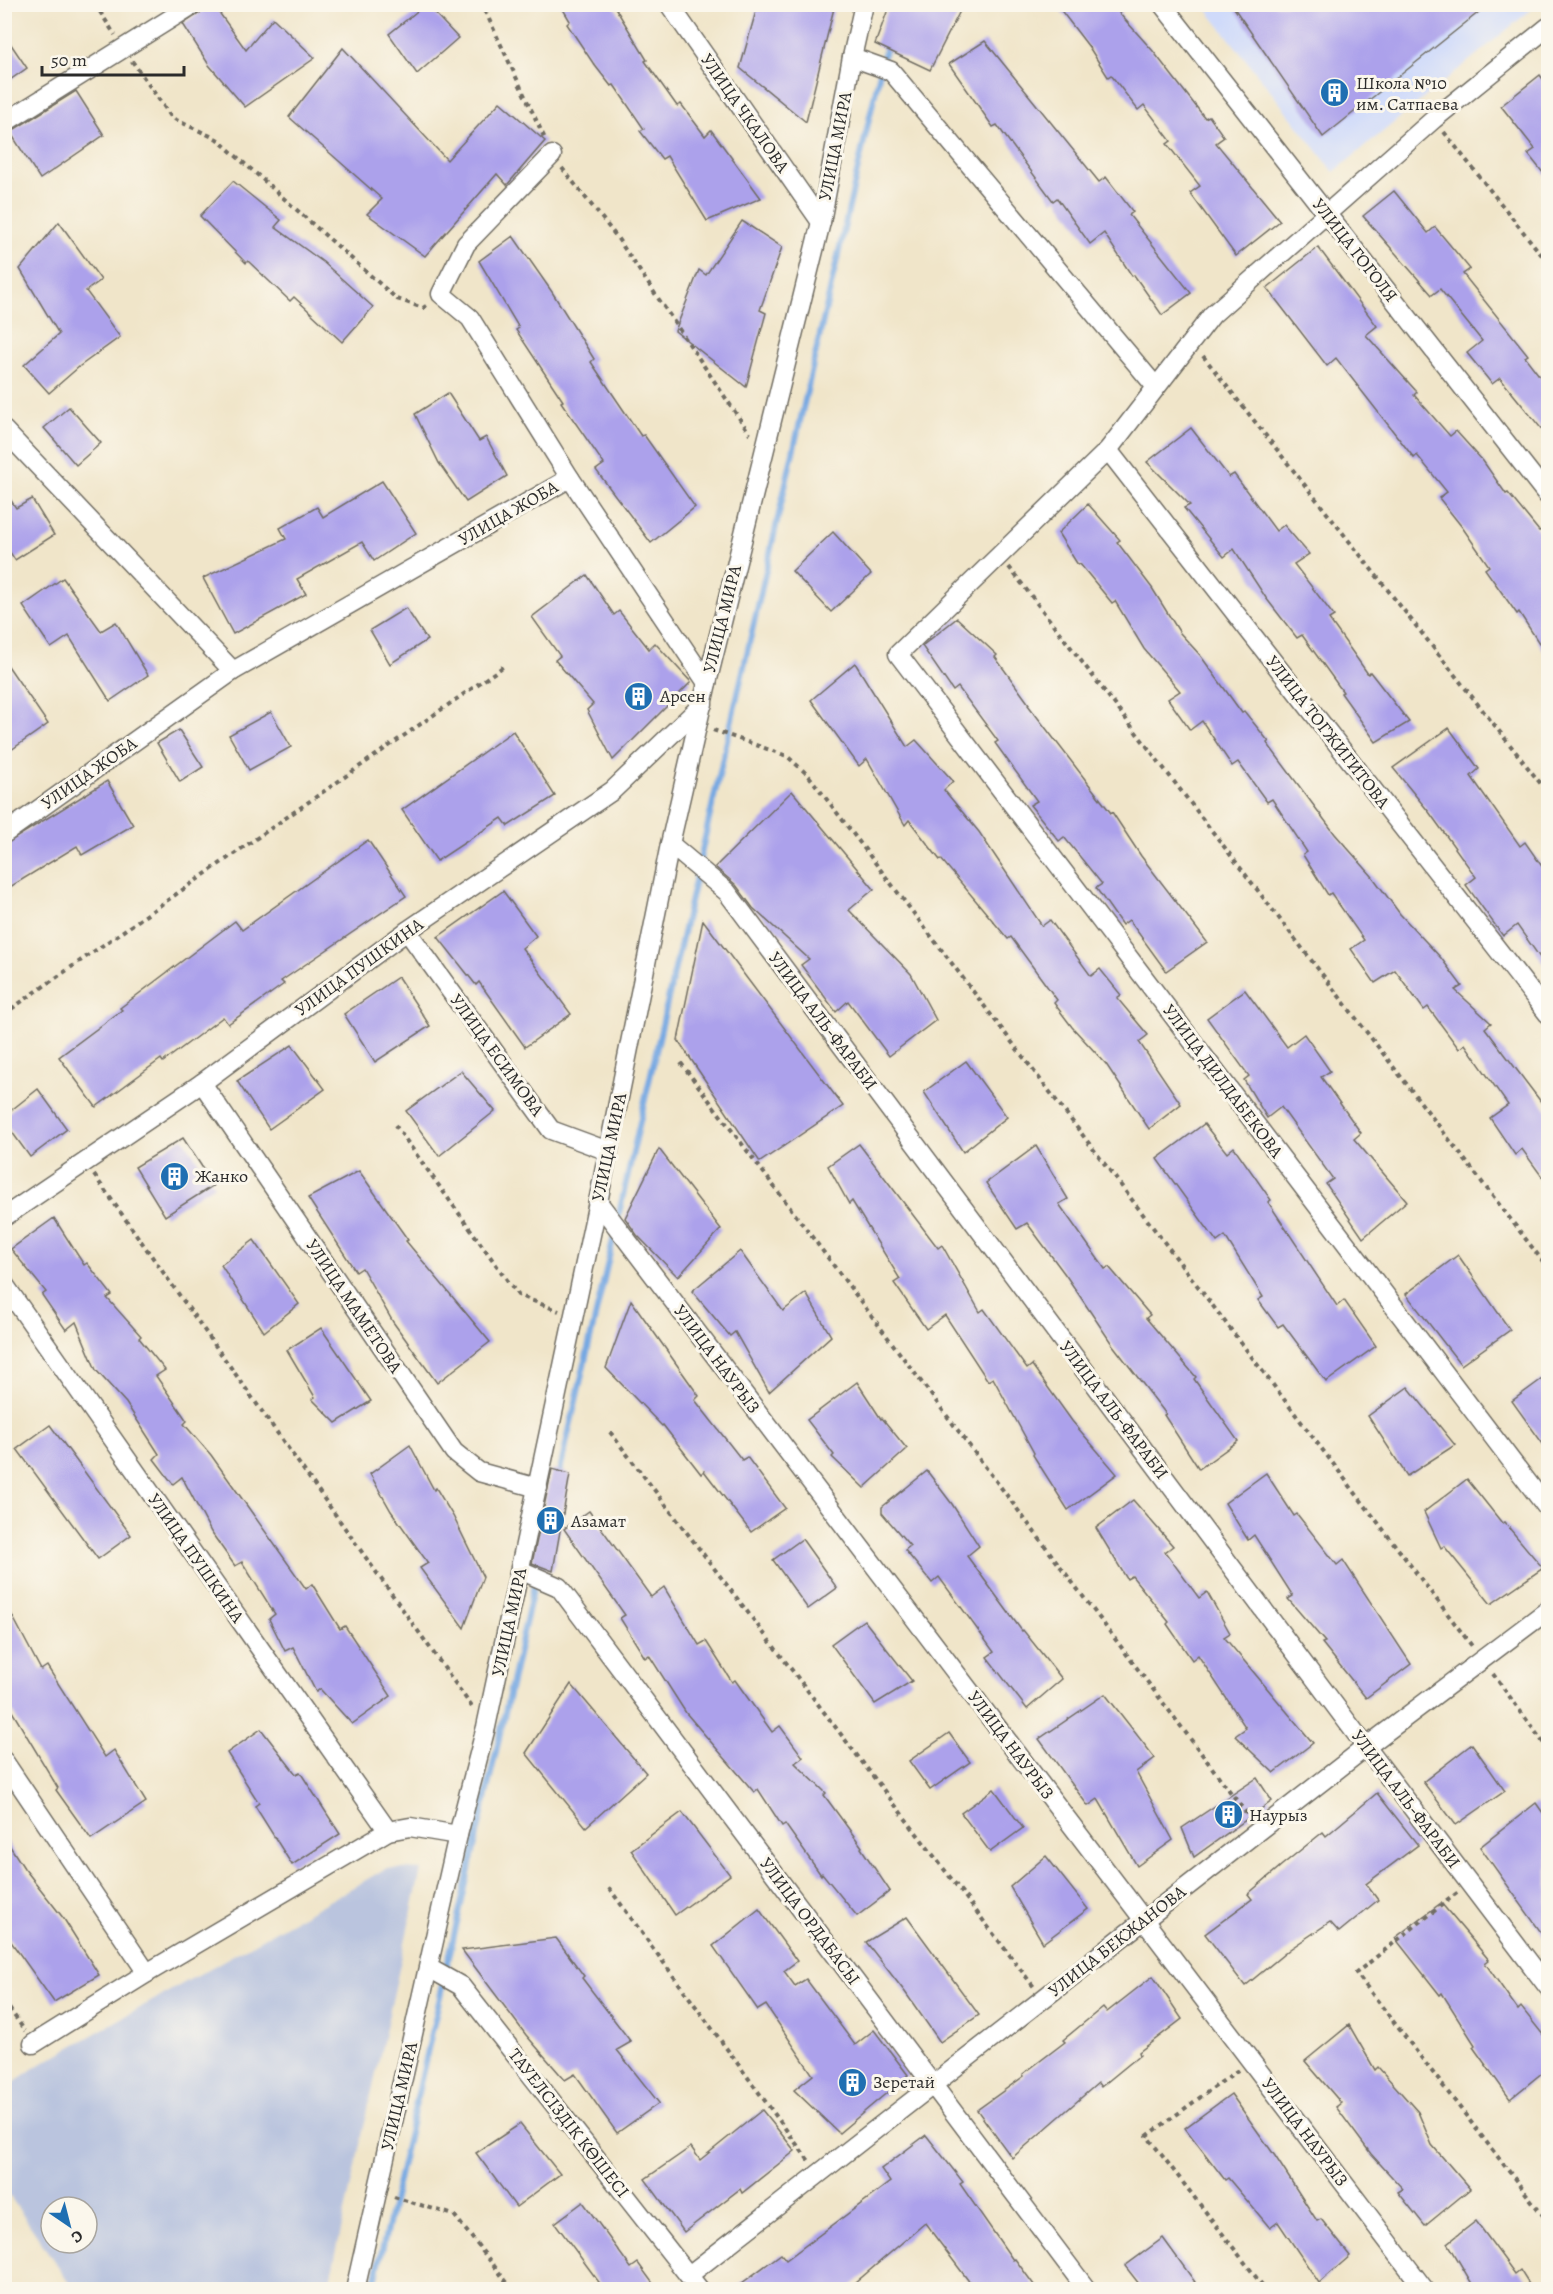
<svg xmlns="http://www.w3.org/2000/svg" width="1553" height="2294" font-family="Alegreya,serif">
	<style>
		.built { fill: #cfdafa }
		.industrial { fill: #bac4de; fill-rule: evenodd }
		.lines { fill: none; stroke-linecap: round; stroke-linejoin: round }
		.stream { stroke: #76a8e2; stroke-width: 6 }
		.building { fill: #aca1eb }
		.street-casing { stroke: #706c62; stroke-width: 21 }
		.path { stroke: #706c62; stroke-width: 4; stroke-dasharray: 4.5 4.5; stroke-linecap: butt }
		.street { stroke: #fff; stroke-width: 18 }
		.labels { text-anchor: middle; stroke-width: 6; stroke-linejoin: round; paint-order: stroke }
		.poi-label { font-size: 18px; fill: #2b2b2b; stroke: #fbf7ec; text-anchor: start }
		.street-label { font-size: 18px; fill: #2b2b2b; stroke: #fbf7ec }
	</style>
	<rect width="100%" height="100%" fill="#fbf7ec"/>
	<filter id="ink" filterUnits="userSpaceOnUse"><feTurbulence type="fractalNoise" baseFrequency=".0167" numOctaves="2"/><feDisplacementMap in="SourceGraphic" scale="12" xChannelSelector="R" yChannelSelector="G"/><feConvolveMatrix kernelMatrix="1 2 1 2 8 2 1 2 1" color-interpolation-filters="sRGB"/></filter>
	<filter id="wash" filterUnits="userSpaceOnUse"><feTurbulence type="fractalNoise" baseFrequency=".008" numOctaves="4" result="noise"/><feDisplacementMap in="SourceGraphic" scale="24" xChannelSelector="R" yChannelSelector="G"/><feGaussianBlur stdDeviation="1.35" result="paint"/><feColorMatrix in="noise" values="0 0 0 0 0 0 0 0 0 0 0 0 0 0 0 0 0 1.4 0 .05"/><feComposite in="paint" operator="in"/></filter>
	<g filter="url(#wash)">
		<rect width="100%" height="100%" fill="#f0e5c9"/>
		<path class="built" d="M1203 5H1537L1334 172Z"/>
		<path class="industrial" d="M387 1868 421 1870 328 2289H73L5 2189V2088L34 2068ZM51 2207H87V2243H51Z"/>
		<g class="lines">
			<g class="stream">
				<path d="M617 1222 887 41"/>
				<path d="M558 1479 615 1231"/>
				<path d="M373 2290 540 1559"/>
			</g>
		</g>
		<g id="blocks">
			<g class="building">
				<path d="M205 4H213L246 50 273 18 315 58 245 107 209 65 183 24 200 13Z"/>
				<path d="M426 4 458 38 417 74 389 34Z"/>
				<path d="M560 4H613L647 60 645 61 677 106 681 104 705 136 711 130 761 198 707 221 667 156 662 159 640 131 644 129 614 85 611 86 593 63 567 24 570 21Z"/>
				<path d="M758 4H835L806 122 740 68Z"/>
				<path d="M890 4H952L960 11 930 70 875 44Z"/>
				<path d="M1056 4H1131L1119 13 1153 51 1205 118 1209 116 1224 137 1216 143 1280 221 1236 256 1190 193 1200 186 1167 144 1171 141 1144 105 1138 110 1111 75 1108 77 1089 47Z"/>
				<path d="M1489 4 1323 137 1232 5H1317Z"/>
				<path d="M4 34 27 68 4 84Z"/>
				<path d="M985 41 1099 182 1106 177 1133 212 1129 215 1191 293 1162 315 1134 275 1132 276 1104 233 1090 244 1057 198 1053 201 997 125 993 127 949 64Z"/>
				<path d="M343 48 447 160 500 102 545 141 507 185 497 174 425 256 367 214 382 199 289 117Z"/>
				<path d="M1540 75 1548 86V179L1528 154 1535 149 1501 106Z"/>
				<path d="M76 91 104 135 40 179 10 132Z"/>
				<path d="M233 181 281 220 275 227 323 262 373 307 342 342 294 297 290 301 248 261 246 263 200 216Z"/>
				<path d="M1394 191 1428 233 1435 227 1470 269 1463 274 1528 355 1525 357 1548 387V437L1500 378 1492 384 1467 353 1482 341 1440 289 1432 295 1363 216Z"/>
				<path d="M742 221 782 247 760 310 766 313 746 387 675 331 699 270 706 275Z"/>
				<path d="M59 222 101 280 86 291 120 337 80 366 49 393 24 365 59 334 20 269Z"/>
				<path d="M513 236 552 292 594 359 591 362 641 436 644 435 695 507 651 543 596 470 604 464 561 402 563 401 516 330 519 328 479 261Z"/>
				<path d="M1318 247 1377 326 1366 335 1417 392 1414 395 1450 436 1456 431 1483 461 1506 494 1508 493 1539 531 1541 530 1548 539V657L1519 612 1517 614 1485 569 1489 566 1462 527 1439 498 1447 492 1417 455 1414 458 1336 358 1327 366 1267 288Z"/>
				<path d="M448 393 479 441 486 437 507 476 466 502 439 463 415 414Z"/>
				<path d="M69 407 101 443 76 465 44 428Z"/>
				<path d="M1191 428 1229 477 1234 474 1276 531 1284 525 1309 554 1294 564 1334 616 1329 619 1368 674 1370 672 1409 722 1376 742 1341 693 1343 692 1302 635 1297 638 1266 598 1234 549 1224 557 1184 508 1190 505 1147 462Z"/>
				<path d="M382 481 416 533 374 561 362 542 297 579 306 594 233 634 203 578 286 539 280 528 317 507 323 517Z"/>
				<path d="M4 490 16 508 32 499 54 535 15 560 4 543Z"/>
				<path d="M1088 504 1120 540 1117 542 1152 588 1180 633 1200 655 1242 713 1244 711 1269 742 1267 743 1335 834 1372 876 1400 914 1441 958 1462 986 1455 990 1491 1023 1485 1028 1548 1111V1185L1522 1149 1515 1155 1490 1118 1508 1105 1465 1044 1459 1049 1428 1007 1424 1010 1395 970 1375 983 1351 949 1364 940 1331 893 1328 895 1303 855 1307 852 1272 799 1267 802 1238 762 1232 766 1202 721 1190 730 1168 699 1180 691 1144 649 1115 601 1112 603 1080 564 1078 565 1058 533Z"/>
				<path d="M833 532 871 574 831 612 792 571Z"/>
				<path d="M587 575 614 615 619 611 649 649 655 643 691 682 613 760 587 710 593 704 555 660 560 656 532 617Z"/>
				<path d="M63 578 101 631 116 622 148 675 110 701 69 636 51 648 23 606Z"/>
				<path d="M406 608 427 640 390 664 370 630Z"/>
				<path d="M957 618 997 655 995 657 1029 704 1028 705 1111 813 1112 812 1141 856 1207 942 1166 971 1129 920 1122 925 1096 888 1102 884 1064 837 1059 841 1030 805 1037 801 995 743 998 741 958 687 953 691 922 646Z"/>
				<path d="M4 660 48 724 11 750 4 741Z"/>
				<path d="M855 663 907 747 916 740 953 781 944 790 979 832 1042 926 1050 920 1091 976 1100 969 1121 995 1117 998 1148 1035 1139 1042 1181 1104 1149 1129 1106 1064 1072 1027 1054 1003 1057 1000 1011 937 1008 939 941 859 940 860 909 820 905 825 867 759 859 766 811 700Z"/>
				<path d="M271 712 291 747 249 770 229 735Z"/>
				<path d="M1449 728 1479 769 1471 776 1520 846 1525 842 1548 875V969L1517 925 1503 936 1466 885 1476 877 1429 812 1393 768Z"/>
				<path d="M179 730 203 767 180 782 157 743Z"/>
				<path d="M513 731 555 796 508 826 502 818 437 861 402 810Z"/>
				<path d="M107 781 133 825 82 855 77 846 10 887 4 878V845Z"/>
				<path d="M792 791 874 889 849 910 911 974 936 1020 889 1056 848 1001 836 1012 801 965 809 959 753 908 736 885 715 867Z"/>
				<path d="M368 840 406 896 281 981 284 984 228 1024 223 1017 163 1062 161 1059 96 1107 59 1057 122 1010 120 1008 235 921 242 930Z"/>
				<path d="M503 891 536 936 522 948 571 1014 525 1047 479 982 476 985 438 937Z"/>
				<path d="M703 920 843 1106 760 1162 678 1040Z"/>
				<path d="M398 977 430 1026 375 1062 344 1014Z"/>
				<path d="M1245 990 1287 1047 1304 1034 1330 1071 1321 1077 1361 1133 1354 1139 1407 1201 1363 1238 1326 1184 1333 1179 1281 1107 1267 1118 1244 1080 1249 1076 1207 1018Z"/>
				<path d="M292 1045 325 1089 269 1129 237 1081Z"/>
				<path d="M966 1061 1007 1117 963 1152 924 1092Z"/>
				<path d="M461 1071 495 1111 439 1156 406 1111Z"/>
				<path d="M38 1089 67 1129 30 1157 4 1121V1116Z"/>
				<path d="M1204 1124 1227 1153 1234 1147 1271 1200 1268 1202 1337 1306 1344 1300 1376 1346 1326 1382 1283 1324 1278 1327 1258 1300 1263 1297 1225 1236 1217 1242 1157 1159Z"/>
				<path d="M183 1138 214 1185 165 1216 135 1167Z"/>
				<path d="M859 1144 938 1248 942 1245 980 1312 984 1309 1027 1369 1032 1365 1072 1421 1117 1474 1068 1510 1033 1455 1034 1453 993 1378 988 1381 945 1315 926 1329 894 1283 900 1279 852 1201 849 1204 828 1166Z"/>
				<path d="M1036 1146 1068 1199 1059 1204 1105 1269 1109 1267 1150 1315 1146 1318 1196 1377 1194 1379 1238 1441 1199 1469 1164 1415 1166 1414 1112 1344 1067 1277 1027 1223 1017 1229 986 1183Z"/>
				<path d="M659 1149 721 1229 678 1277 637 1235 625 1218Z"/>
				<path d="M359 1171 408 1240 406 1241 490 1342 437 1383 393 1322 362 1268 356 1272 308 1198Z"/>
				<path d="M54 1218 84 1265 87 1263 112 1295 107 1298 141 1336 139 1338 165 1370 156 1376 187 1421 184 1424 211 1455 306 1589 312 1584 340 1629 345 1626 391 1696 352 1724 320 1689 316 1692 293 1647 285 1651 269 1619 275 1614 242 1562 235 1566 211 1532 182 1477 173 1484 154 1459 159 1454 126 1403 96 1370 76 1322 66 1330 42 1295 46 1292 11 1249Z"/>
				<path d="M254 1240 299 1304 264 1332 221 1265Z"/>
				<path d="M740 1251 783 1311 806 1293 831 1336 769 1392 735 1332 730 1336 692 1291Z"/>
				<path d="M1458 1255 1510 1330 1461 1365 1406 1294Z"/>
				<path d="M631 1300 699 1396 695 1400 742 1460 747 1457 785 1508 751 1532 704 1471 701 1474 663 1425 662 1426 606 1368Z"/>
				<path d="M321 1328 371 1401 336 1423 312 1399 315 1397 287 1350Z"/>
				<path d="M1542 1379 1548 1389V1451L1512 1401Z"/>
				<path d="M857 1382 881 1419 882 1418 907 1449 864 1488 832 1457 834 1455 807 1420Z"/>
				<path d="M1408 1387 1455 1445 1407 1476 1368 1416Z"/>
				<path d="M50 1425 131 1535 98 1559 17 1449Z"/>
				<path d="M410 1445 434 1490 436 1488 453 1516 483 1577 464 1628 420 1568 428 1563 391 1511 370 1474Z"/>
				<path d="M552 1469 570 1474 553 1571 532 1563Z"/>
				<path d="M927 1471 952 1504 979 1546 967 1556 1022 1631 1023 1630 1062 1679 1027 1709 987 1657 994 1652 939 1577 932 1583 905 1550 910 1546 882 1513V1507Z"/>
				<path d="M1266 1473 1294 1516 1297 1514 1337 1565 1343 1560 1411 1664 1366 1698 1322 1643 1325 1642 1288 1599 1293 1596 1254 1535 1248 1540 1225 1503Z"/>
				<path d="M1467 1479 1502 1523 1504 1522 1543 1568 1491 1604 1444 1546 1441 1548 1424 1512Z"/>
				<path d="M1133 1500 1173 1546 1165 1552 1199 1598 1207 1592 1230 1633 1224 1637 1313 1743 1274 1773 1235 1736 1246 1728 1198 1655 1192 1660 1167 1624 1169 1622 1132 1576 1127 1579 1096 1528Z"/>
				<path d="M589 1511 651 1597 664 1587 699 1645 706 1641 732 1682 735 1680 772 1732 780 1726 803 1757 795 1763 826 1793 824 1795 862 1847 861 1848 890 1891 857 1916 822 1873 821 1875 785 1824 782 1826 758 1789 754 1792 686 1713 649 1655 645 1658 620 1618 625 1615 564 1529Z"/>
				<path d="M802 1539 837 1588 808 1609 773 1560Z"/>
				<path d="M4 1600 41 1670 47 1666 105 1757 114 1750 146 1802 91 1839 56 1790 58 1788 4 1698Z"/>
				<path d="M864 1620 912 1681 875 1704 831 1644Z"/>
				<path d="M571 1684 646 1773 586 1827 526 1753Z"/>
				<path d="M1105 1694 1155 1758 1136 1772 1173 1840 1137 1866 1098 1799 1088 1806 1039 1739Z"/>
				<path d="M261 1729 296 1774 300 1772 340 1834 292 1865 255 1806 259 1803 227 1753Z"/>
				<path d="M949 1733 970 1762 930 1790 909 1761Z"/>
				<path d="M1472 1744 1505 1791 1456 1825 1423 1782Z"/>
				<path d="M1257 1778 1272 1801 1194 1857 1182 1828Z"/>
				<path d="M994 1789 1023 1828 990 1852 961 1813Z"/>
				<path d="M1377 1793 1418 1845 1366 1884 1378 1900 1339 1932 1330 1922 1290 1949 1245 1986 1205 1934 1252 1899 1248 1894 1282 1865 1323 1832 1326 1836Z"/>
				<path d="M1536 1803 1548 1820V1942L1480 1847Z"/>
				<path d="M682 1812 730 1875 675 1915 631 1850Z"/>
				<path d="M4 1837 24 1868 64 1919 99 1975 54 2002 4 1932Z"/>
				<path d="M1046 1856 1088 1909 1043 1943 1010 1887Z"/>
				<path d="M1441 1903 1489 1960 1485 1963 1518 2010 1521 2007 1548 2041V2068L1510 2099 1473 2047 1475 2045 1442 1993 1440 1995 1395 1938Z"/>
				<path d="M759 1909 797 1961 784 1971 795 1986 806 1979 855 2045 874 2030 908 2075 839 2133 794 2090 813 2075 766 2005 758 2010 713 1946Z"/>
				<path d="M907 1917 979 2015 940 2042 905 1992 866 1942Z"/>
				<path d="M556 1938 584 1976 582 1978 631 2042 617 2050 659 2103 617 2133 575 2074 565 2080 526 2035 462 1950Z"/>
				<path d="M1153 1976 1182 2019 1139 2052 1140 2055 1101 2087 1098 2083 1012 2158 977 2110 1024 2076 1023 2074 1065 2042 1063 2040 1103 2007 1107 2012Z"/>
				<path d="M1349 2025 1375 2070 1378 2067 1418 2112 1432 2145 1470 2189 1425 2226 1398 2192 1403 2189 1371 2154 1336 2107 1341 2103 1305 2061Z"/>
				<path d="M1231 2094 1275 2156 1317 2221 1321 2219 1350 2256 1319 2283 1278 2222 1270 2228 1228 2178 1225 2180 1185 2128Z"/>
				<path d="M762 2110 795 2151 742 2193 740 2189 684 2232 645 2179 691 2147 700 2160Z"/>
				<path d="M520 2124 560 2174 516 2207 476 2153Z"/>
				<path d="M926 2135 963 2182 960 2184 1013 2260 1015 2259 1037 2289H979L973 2282 971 2284 925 2223 848 2289H734L781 2254 786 2260 890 2182 881 2169Z"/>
				<path d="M583 2202 631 2268 638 2263 657 2289H604L555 2223Z"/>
				<path d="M1476 2221 1515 2274 1520 2270 1532 2289H1475L1448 2243Z"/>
				<path d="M1163 2238 1195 2282 1184 2289H1143L1125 2266Z"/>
			</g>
		</g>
	</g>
	<g filter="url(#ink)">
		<use href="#blocks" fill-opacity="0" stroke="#706c62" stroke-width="1.5"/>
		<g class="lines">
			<defs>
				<g id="street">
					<path d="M669 4 821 222"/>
					<path d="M1162 4 1548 496"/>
					<path d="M1548 27 1434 119 1212 315 1108 450 898 654 1548 1509"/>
					<path d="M852 57 891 71 1156 387"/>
					<path d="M4 123 194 4"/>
					<path d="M552 155 466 244 441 294 470 318 570 478"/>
					<path d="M4 430 233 671"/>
					<path d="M1108 450 1548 1014"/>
					<path d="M4 834 233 671 570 478 707 683"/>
					<path d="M670 844 727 892 1366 1747 1548 1987"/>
					<path d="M407 931 551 1130 608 1151"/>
					<path d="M202 1083 454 1452 479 1472 538 1488"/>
					<path d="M598 1202 1425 2290"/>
					<path d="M4 1217 202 1083 407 931 612 791 703 704"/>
					<path d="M4 1284 388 1831"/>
					<path d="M520 1570 559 1587 1087 2290"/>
					<path d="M4 1761 147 1973"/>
					<path d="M429 1968 461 1986 700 2290"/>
					<path d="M33 2044 147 1973 388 1831 410 1827 458 1835"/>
					<path d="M689 2275 1366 1747 1548 1610"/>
					<path d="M355 2290 458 1835 486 1727 598 1202 670 844 707 683 821 222 852 57 864 4"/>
				</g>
			</defs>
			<use href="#street" class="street-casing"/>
			<g class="path">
				<path d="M95 4 115 35"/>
				<path d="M479 4 487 15 546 141"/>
				<path d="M132 61 172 118 217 139 397 299 423 308 429 304"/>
				<path d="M1444 132 1548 263"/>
				<path d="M562 168 616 236 750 434"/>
				<path d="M1203 356 1548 793"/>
				<path d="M1009 567 1548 1268"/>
				<path d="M713 730 787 756 809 776 1472 1646"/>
				<path d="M4 1014 504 666"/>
				<path d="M681 1063 1250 1818"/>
				<path d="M395 1125 518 1295 559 1311"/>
				<path d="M94 1175 472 1707"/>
				<path d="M610 1432 1034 1987"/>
				<path d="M1493 1674 1548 1749"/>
				<path d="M609 1888 809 2161"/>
				<path d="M1457 1893 1356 1973 1548 2222"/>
				<path d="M4 2001 25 2031"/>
				<path d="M1238 2070 1147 2136 1266 2290"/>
				<path d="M394 2197 454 2215 513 2290"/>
			</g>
			<use href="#street" class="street"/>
		</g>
	</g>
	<defs>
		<symbol id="building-disc" viewBox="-11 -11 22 22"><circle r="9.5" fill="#1f6fb2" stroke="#fbf7ec"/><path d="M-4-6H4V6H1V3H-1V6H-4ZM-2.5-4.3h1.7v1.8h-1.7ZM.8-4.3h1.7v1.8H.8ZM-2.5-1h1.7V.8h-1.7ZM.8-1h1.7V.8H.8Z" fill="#fff"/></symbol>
	</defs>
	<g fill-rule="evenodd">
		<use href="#building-disc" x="1318" y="76" width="33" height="33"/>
		<use href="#building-disc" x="622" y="680" width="33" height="33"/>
		<use href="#building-disc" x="158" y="1160" width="33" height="33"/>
		<use href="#building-disc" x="534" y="1504" width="33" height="33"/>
		<use href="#building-disc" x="1212" y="1798" width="33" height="33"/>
		<use href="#building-disc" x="836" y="2066" width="33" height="33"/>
	</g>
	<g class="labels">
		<g class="poi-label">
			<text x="1356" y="89">Школа №10<tspan x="1356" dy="21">им. Сатпаева</tspan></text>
			<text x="660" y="702">Арсен</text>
			<text x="195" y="1182">Жанко</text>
			<text x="571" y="1527">Азамат</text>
			<text x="1249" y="1821">Наурыз</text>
			<text x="873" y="2088">Зеретай</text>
		</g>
		<g class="street-label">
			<text transform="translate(745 113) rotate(55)" y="6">УЛИЦА ЧКАЛОВА</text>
			<text transform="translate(835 146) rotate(-79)" y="6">УЛИЦА МИРА</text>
			<text transform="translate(1355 250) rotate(52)" y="6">УЛИЦА ГОГОЛЯ</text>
			<text transform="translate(508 513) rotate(-30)" y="6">УЛИЦА ЖОБА</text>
			<text transform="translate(722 619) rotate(-76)" y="6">УЛИЦА МИРА</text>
			<text transform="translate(1328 732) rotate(52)" y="6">УЛИЦА ТОГЖИГИТОВА</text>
			<text transform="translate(89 773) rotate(-35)" y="6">УЛИЦА ЖОБА</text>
			<text transform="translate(359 967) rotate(-36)" y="6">УЛИЦА ПУШКИНА</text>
			<text transform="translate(823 1021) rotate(53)" y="6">УЛИЦА АЛЬ-ФАРАБИ</text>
			<text transform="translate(497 1055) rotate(54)" y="6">УЛИЦА ЕСИМОВА</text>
			<text transform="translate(1223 1081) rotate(53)" y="6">УЛИЦА ДИЛДАБЕКОВА</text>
			<text transform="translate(609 1147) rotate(-78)" y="6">УЛИЦА МИРА</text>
			<text transform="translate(354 1306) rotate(56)" y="6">УЛИЦА МАМЕТОВА</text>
			<text transform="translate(717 1359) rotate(53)" y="6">УЛИЦА НАУРЫЗ</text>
			<text transform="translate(1114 1410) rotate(53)" y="6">УЛИЦА АЛЬ-ФАРАБИ</text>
			<text transform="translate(196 1558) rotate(55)" y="6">УЛИЦА ПУШКИНА</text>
			<text transform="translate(509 1622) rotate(-78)" y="6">УЛИЦА МИРА</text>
			<text transform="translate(1011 1745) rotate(53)" y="6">УЛИЦА НАУРЫЗ</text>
			<text transform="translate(1406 1799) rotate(53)" y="6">УЛИЦА АЛЬ-ФАРАБИ</text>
			<text transform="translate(810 1921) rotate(53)" y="6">УЛИЦА ОРДАБАСЫ</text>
			<text transform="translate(1117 1941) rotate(-38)" y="6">УЛИЦА БЕКЖАНОВА</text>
			<text transform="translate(399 2096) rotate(-77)" y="6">УЛИЦА МИРА</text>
			<text transform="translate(569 2123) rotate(52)" y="6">ТАУЕЛСІЗДІК КӨШЕСІ</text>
			<text transform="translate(1305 2132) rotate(53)" y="6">УЛИЦА НАУРЫЗ</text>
		</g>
	</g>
	<rect width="1553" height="2294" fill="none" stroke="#fbf7ec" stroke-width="24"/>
	<g transform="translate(69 2225) rotate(145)"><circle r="28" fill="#fbf7ec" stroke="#a8a59f" stroke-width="1.5"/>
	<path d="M0-4.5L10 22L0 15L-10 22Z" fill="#1f6fb2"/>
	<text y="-9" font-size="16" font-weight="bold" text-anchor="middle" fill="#2b2b2b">С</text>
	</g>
	<path d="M42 66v9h142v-9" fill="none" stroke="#2b2b2b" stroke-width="3"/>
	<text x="51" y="66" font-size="18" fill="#2b2b2b" stroke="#fbf7ec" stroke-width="4.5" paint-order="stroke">50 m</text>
</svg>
